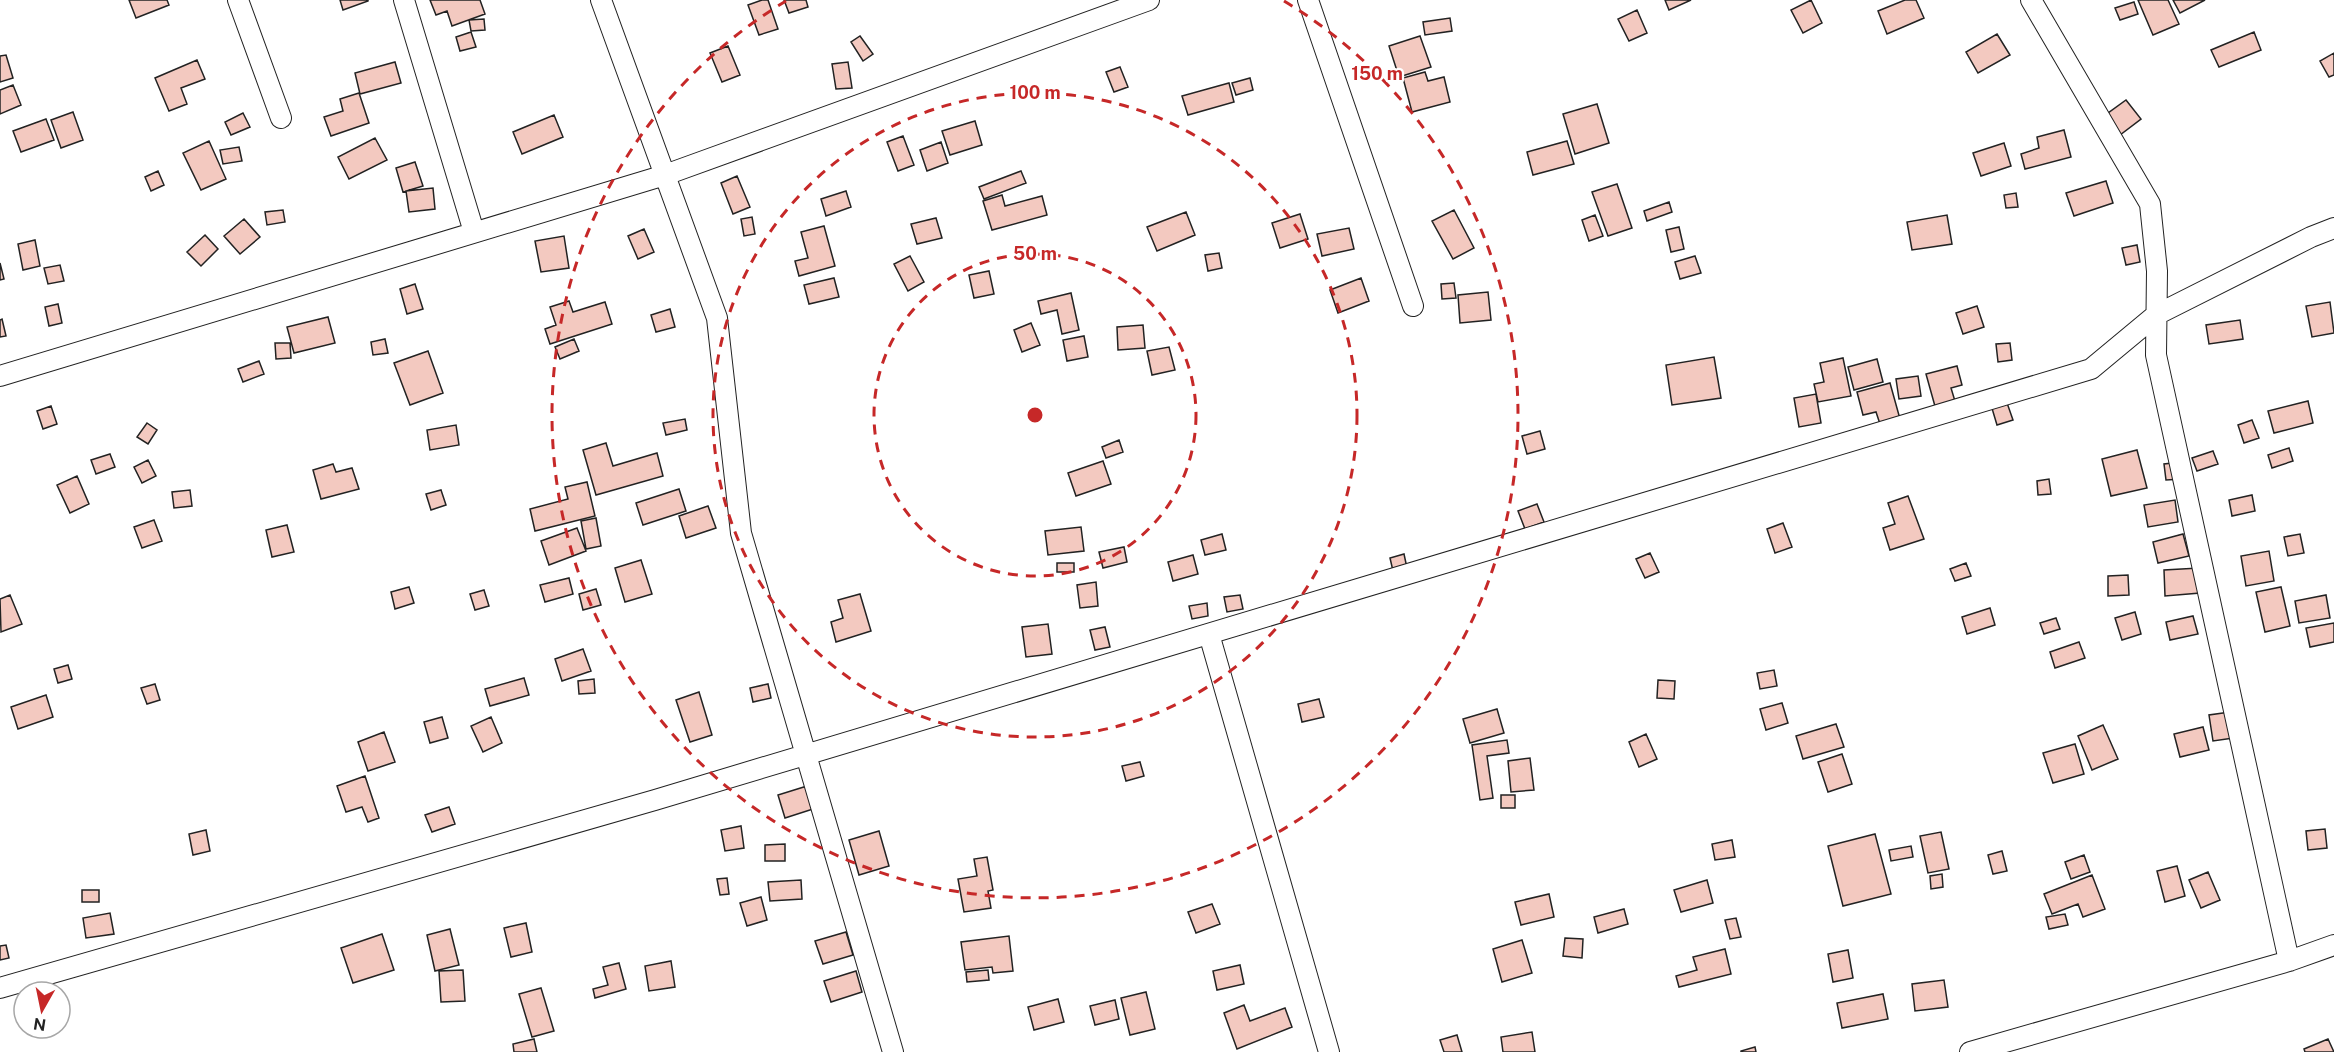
<svg xmlns="http://www.w3.org/2000/svg" width="2334" height="1052" font-family="'Public Sans',sans-serif">
	<rect width="100%" height="100%" fill="#fff"/>
	<path fill="#f3c9c0" stroke="#222" stroke-width="1.5" d="M129 0H167L169 5 136 18Z
		M340 0H368V1L343 10Z
		M430 0H480L485 14 452 26 447 11 436 15Z
		M762 0H768L778 29 759 35 748 5Z
		M784 0H806L808 7 789 13Z
		M1665 0H1691L1669 10Z
		M1811 0 1822 23 1803 33 1791 10Z
		M1905 0H1916L1924 18 1887 34 1878 11Z
		M2138 0H2168L2179 24 2153 35Z
		M2173 0H2205L2180 13Z
		M2134 2 2138 14 2120 20 2115 8Z
		M1637 10 1647 33 1629 41 1618 19Z
		M1450 18 1452 31 1425 35 1423 22Z
		M484 19 485 30 471 31 469 20Z
		M471 32 476 47 460 51 456 37Z
		M2254 32 2261 50 2219 67 2211 50Z
		M1997 34 2010 55 1978 73 1966 52Z
		M860 36 873 54 863 61 851 42Z
		M1420 36 1431 67 1399 77 1389 46Z
		M728 46 740 75 722 82 710 53Z
		M2334 53V75L2329 77 2320 61Z
		M6 55 13 78 0 82V56Z
		M197 60 205 79 181 88 187 104 169 111 155 78Z
		M395 62 401 83 360 94 355 73Z
		M848 62 852 88 836 89 832 64Z
		M1120 67 1128 87 1114 92 1106 72Z
		M1425 72 1428 81 1444 77 1450 102 1412 112 1403 78Z
		M1250 78 1253 90 1236 95 1232 83Z
		M1229 83 1234 102 1188 115 1182 96Z
		M13 85 21 105 0 114V90Z
		M359 93 369 123 331 136 324 117 343 111 340 99Z
		M2126 100 2141 119 2120 135 2104 116Z
		M1597 104 1609 143 1575 154 1563 114Z
		M73 112 83 140 61 148 51 120Z
		M243 113 250 127 231 135 225 122Z
		M554 115 563 137 522 154 513 132Z
		M46 119 54 140 21 152 13 131Z
		M975 121 982 145 950 155 942 131Z
		M2064 130 2071 157 2025 169 2021 154 2039 148 2037 137Z
		M903 136 914 165 898 171 887 142Z
		M375 138 387 160 349 179 338 157Z
		M209 141 226 179 201 190 183 153Z
		M1567 141 1574 164 1533 175 1527 152Z
		M941 142 948 163 927 171 920 150Z
		M2004 143 2011 166 1981 176 1973 153Z
		M239 147 242 161 223 164 220 150Z
		M415 162 423 186 403 192 396 168Z
		M158 171 164 185 151 191 145 177Z
		M1021 171 1026 183 984 199 979 187Z
		M737 176 750 207 733 214 721 183Z
		M2106 181 2113 203 2074 216 2066 193Z
		M1617 184 1632 228 1608 236 1592 192Z
		M433 188 435 209 409 212 406 191Z
		M846 191 851 207 826 216 821 199Z
		M2016 193 2018 207 2006 208 2004 195Z
		M1002 195 1005 206 1042 196 1047 215 992 230 983 201Z
		M1669 202 1672 212 1647 221 1644 211Z
		M283 210 285 222 267 225 265 212Z
		M1454 210 1474 248 1453 259 1432 221Z
		M1186 212 1195 235 1157 251 1147 227Z
		M1300 214 1308 239 1280 248 1272 223Z
		M1595 215 1603 236 1589 241 1582 220Z
		M1947 215 1952 244 1912 250 1907 222Z
		M752 217 755 234 744 236 741 219Z
		M936 218 942 238 917 244 911 224Z
		M244 219 260 237 240 254 224 236Z
		M824 226 835 266 799 276 795 261 808 258 801 232Z
		M1679 227 1684 249 1671 252 1666 230Z
		M1349 228 1354 249 1322 256 1317 234Z
		M644 229 654 252 638 259 628 236Z
		M205 235 218 249 201 266 187 252Z
		M564 236 569 268 541 272 535 241Z
		M35 240 40 266 23 270 18 244Z
		M2137 245 2140 262 2126 265 2122 248Z
		M1219 253 1222 268 1208 271 1205 255Z
		M910 256 924 282 908 291 894 264Z
		M1695 256 1701 273 1680 279 1675 262Z
		M0 263 4 279 0 280Z
		M60 265 64 281 48 284 44 268Z
		M989 271 994 294 974 298 969 275Z
		M834 278 839 297 809 304 804 285Z
		M1361 278 1369 301 1338 313 1330 290Z
		M1454 283 1456 298 1442 299 1441 284Z
		M415 284 423 309 407 314 400 289Z
		M1488 292 1491 320 1460 323 1458 295Z
		M1071 293 1079 330 1062 334 1057 310 1041 314 1038 301Z
		M569 301 573 312 605 302 612 324 550 344 545 329 556 325 550 307Z
		M2330 302 2334 333 2312 337 2306 306Z
		M58 304 62 323 49 326 45 307Z
		M1977 306 1984 327 1963 334 1956 313Z
		M670 309 675 327 656 332 651 315Z
		M328 317 335 343 294 353 287 327Z
		M2 319 6 336 0 337V320Z
		M2240 320 2243 339 2209 344 2206 325Z
		M1031 323 1040 345 1022 352 1014 330Z
		M1143 325 1145 348 1118 350 1117 327Z
		M1084 336 1088 357 1067 361 1063 340Z
		M385 339 388 353 373 355 371 342Z
		M574 339 579 351 560 359 555 347Z
		M275 343H290L291 358 276 359Z
		M2010 343 2012 360 1998 362 1996 344Z
		M1169 347 1175 370 1152 375 1147 351Z
		M428 351 443 393 410 405 394 363Z
		M1714 357 1721 398 1672 405 1666 365Z
		M1843 358 1851 396 1818 402 1814 384 1824 382 1820 363Z
		M1877 359 1883 382 1854 390 1848 367Z
		M259 361 264 374 243 382 238 369Z
		M1957 366 1962 385 1951 388 1958 411 1938 417 1926 374Z
		M1918 376 1921 396 1899 399 1896 379Z
		M1890 383 1900 419 1880 424 1876 412 1863 415 1857 392Z
		M1816 394 1821 423 1799 427 1794 398Z
		M2006 400 2013 420 1997 425 1991 405Z
		M2308 401 2313 423 2274 433 2268 411Z
		M51 406 57 424 43 429 37 411Z
		M685 419 687 430 666 435 663 423Z
		M2252 420 2259 438 2244 443 2238 425Z
		M147 423 157 430 148 444 137 437Z
		M456 425 459 445 430 450 427 430Z
		M1540 431 1545 449 1527 454 1522 436Z
		M1119 440 1123 452 1106 458 1102 447Z
		M606 443 613 466 657 453 663 476 596 495 583 450Z
		M2289 448 2293 461 2272 468 2268 455Z
		M2137 450 2147 488 2111 496 2102 459Z
		M2213 451 2218 464 2197 471 2192 458Z
		M110 454 115 467 96 474 91 460Z
		M148 460 156 476 142 483 134 467Z
		M1103 461 1111 484 1076 496 1068 473Z
		M2181 462 2182 479 2166 480 2164 464Z
		M333 464 336 472 352 468 359 489 321 499 313 470Z
		M77 476 89 504 70 513 57 485Z
		M2049 479 2051 494 2038 495 2037 481Z
		M587 482 595 516 535 531 530 509 568 499 565 487Z
		M679 489 686 511 643 525 636 503Z
		M190 490 192 506 174 508 172 492Z
		M441 490 446 505 431 510 426 494Z
		M2252 495 2255 511 2232 516 2229 500Z
		M1908 496 1924 539 1890 550 1883 528 1895 524 1888 503Z
		M2175 500 2178 522 2148 527 2144 505Z
		M1537 504 1544 522 1525 529 1518 511Z
		M708 506 716 528 686 538 679 516Z
		M596 518 601 546 586 549 581 521Z
		M154 520 162 541 142 548 134 527Z
		M1783 523 1792 547 1775 553 1767 529Z
		M287 525 294 552 272 557 266 530Z
		M1081 527 1084 551 1048 555 1045 531Z
		M577 528 586 551 549 565 541 541Z
		M1222 534 1226 550 1205 555 1201 540Z
		M2183 534 2189 556 2158 563 2153 542Z
		M2300 534 2304 553 2288 556 2284 537Z
		M1124 547 1127 562 1103 568 1099 552Z
		M2269 551 2274 581 2246 586 2241 556Z
		M1650 553 1659 572 1645 578 1636 559Z
		M1404 554 1407 568 1393 571 1390 558Z
		M1193 555 1198 574 1173 581 1168 562Z
		M641 560 652 594 625 602 615 568Z
		M1057 563H1074V572H1057Z
		M1966 563 1971 576 1955 581 1950 569Z
		M2199 568 2200 593 2165 596 2164 570Z
		M2128 575 2129 595 2108 596V576Z
		M569 578 573 594 545 602 540 585Z
		M1096 582 1098 606 1080 608 1077 585Z
		M409 587 414 603 395 609 391 592Z
		M2281 587 2290 626 2265 632 2256 592Z
		M596 589 601 605 583 610 579 594Z
		M484 590 489 606 475 610 470 594Z
		M860 594 871 631 836 642 831 622 843 618 838 600Z
		M10 595 22 624 1 632 0 599Z
		M1240 595 1243 609 1227 612 1224 597Z
		M2326 595 2330 618 2299 623 2295 601Z
		M1207 603 1208 616 1192 619 1189 606Z
		M1990 608 1995 625 1967 634 1962 617Z
		M2135 612 2141 634 2122 640 2115 618Z
		M2193 616 2198 634 2170 640 2166 622Z
		M2056 618 2060 629 2044 634 2040 623Z
		M2334 623V642L2310 647 2306 628Z
		M1048 624 1052 654 1026 657 1022 627Z
		M1105 627 1110 647 1095 650 1090 630Z
		M2079 642 2085 658 2055 668 2050 652Z
		M583 649 591 671 562 681 555 659Z
		M68 665 72 679 58 683 54 669Z
		M1774 670 1777 686 1760 689 1757 673Z
		M524 678 529 695 490 706 485 689Z
		M594 679 595 693 579 694 578 681Z
		M1658 680 1675 681 1674 699 1657 698Z
		M155 684 160 700 147 704 141 688Z
		M768 684 771 698 753 702 750 688Z
		M699 692 712 735 690 742 676 700Z
		M46 695 53 717 18 729 11 707Z
		M1319 699 1324 717 1302 722 1298 704Z
		M1782 703 1788 723 1766 730 1760 709Z
		M1497 709 1504 733 1470 743 1463 719Z
		M2244 710 2247 736 2213 741 2209 715Z
		M442 717 448 738 430 743 424 722Z
		M491 717 502 743 483 752 471 726Z
		M1836 724 1844 747 1803 759 1796 736Z
		M2103 725 2118 759 2092 770 2078 736Z
		M2203 727 2209 750 2180 757 2174 734Z
		M384 732 395 762 368 771 358 742Z
		M1646 734 1657 759 1639 767 1629 742Z
		M1507 740 1509 753 1487 756 1493 798 1480 800 1472 745Z
		M2075 744 2084 774 2053 783 2043 753Z
		M1842 754 1852 784 1828 792 1818 762Z
		M1530 758 1534 790 1511 792 1508 761Z
		M1140 762 1144 776 1126 781 1122 766Z
		M365 776 379 818 368 822 362 807 346 812 337 786Z
		M807 786 813 809 785 818 778 795Z
		M1501 795H1515V808H1501Z
		M449 807 455 824 432 832 425 815Z
		M741 826 744 848 725 851 721 830Z
		M2325 829 2327 848 2308 850 2306 831Z
		M206 830 210 851 193 855 189 834Z
		M879 831 889 866 859 875 849 840Z
		M1941 832 1949 869 1928 873 1920 836Z
		M1875 834 1891 894 1843 906 1828 846Z
		M1732 840 1735 857 1715 860 1712 844Z
		M785 844V861H765V845Z
		M1911 846 1913 857 1891 861 1889 850Z
		M2002 851 2007 871 1993 874 1988 855Z
		M2084 855 2090 872 2071 879 2065 862Z
		M987 857 993 890 988 891 991 908 964 912 958 879 977 876 974 859Z
		M2177 866 2185 896 2165 902 2157 871Z
		M2208 872 2220 900 2201 908 2189 880Z
		M1942 874 1943 887 1931 889 1930 876Z
		M2092 875 2105 909 2083 917 2078 904 2052 914 2044 894Z
		M727 878 729 894 720 895 717 879Z
		M801 880 802 899 770 901 768 882Z
		M1707 880 1713 903 1681 912 1674 890Z
		M82 890H99V902H82Z
		M1549 894 1554 917 1521 925 1515 902Z
		M761 897 767 920 747 926 740 903Z
		M1212 904 1220 924 1196 933 1188 912Z
		M1624 909 1628 924 1598 933 1594 917Z
		M110 913 114 934 86 938 83 918Z
		M2065 914 2068 925 2049 929 2046 917Z
		M1736 918 1741 937 1730 939 1725 920Z
		M526 923 532 952 511 957 504 928Z
		M450 929 459 965 435 971 427 935Z
		M846 932 853 955 823 964 815 941Z
		M382 934 394 970 353 983 341 948Z
		M1009 936 1013 971 993 973 992 967 965 970 961 942Z
		M1565 938 1583 939 1582 958 1563 956Z
		M1522 940 1532 973 1502 982 1493 949Z
		M6 945 9 958 0 960V946Z
		M1725 949 1731 974 1679 987 1676 976 1697 970 1693 957Z
		M1848 950 1853 978 1833 982 1828 954Z
		M671 961 675 987 649 991 645 966Z
		M619 963 626 989 595 998 593 989 608 985 603 967Z
		M1240 965 1244 984 1217 990 1213 971Z
		M463 970 465 1001 441 1002 439 971Z
		M988 970 989 980 967 982 966 972Z
		M856 971 862 992 831 1002 824 981Z
		M1944 980 1948 1007 1915 1011 1912 984Z
		M541 988 554 1031 532 1037 519 994Z
		M1146 992 1155 1029 1130 1035 1121 998Z
		M1883 994 1888 1019 1842 1028 1837 1003Z
		M1058 999 1064 1022 1034 1030 1028 1007Z
		M1115 1000 1119 1019 1095 1025 1090 1006Z
		M1244 1005 1250 1021 1285 1008 1292 1027 1237 1049 1224 1013Z
		M1532 1032 1535 1052H1503L1501 1037Z
		M1457 1035 1462 1052H1444L1440 1040Z
		M534 1039 537 1052H514L513 1044Z
		M2328 1039 2334 1052H2305L2304 1049Z
		M1755 1047 1756 1052H1741V1051Z"/>
	<g fill="none" stroke-linecap="round" stroke-linejoin="round">
		<defs>
			<path id="minor" d="M238 0 281 118
				M404 0 474 232
				M601 0 717 318 741 533 893 1052
				M1308 0 1413 306
				M2031 0 2150 204 2157 271 2156 355 2289 961
				M0 376 665 175 1149 0
				M1209 634 1329 1052
				M0 988 655 800 2091 369 2156 315 2311 237 2334 228
				M1970 1052 2289 961 2334 945"/>
		</defs>
		<use href="#minor" stroke="#222" stroke-width="22"/>
		<use href="#minor" stroke="#fff" stroke-width="20"/>
	</g>
	<g fill="none" stroke="#c62828" stroke-width="3" stroke-dasharray="10 8">
		<circle cx="1035" cy="415" r="161"/>
		<circle cx="1035" cy="415" r="322"/>
		<path d="M1284 1A483 483 0 1 1 786 1"/>
	</g>
	<circle cx="1035" cy="415" r="9" fill="#c62828" stroke="#fff" stroke-width="3"/>
	<g font-size="18" text-anchor="middle" font-weight="bold" fill="#c62828" stroke="#fff" stroke-width="4.5" stroke-linejoin="round" paint-order="stroke">
		<text x="1377" y="80">150 m</text>
		<text x="1035" y="99">100 m</text>
		<text x="1035" y="260">50 m</text>
	</g>
	<g transform="translate(42 1010) rotate(189)"><circle r="28" fill="#ffffff" stroke="#a7a7a7" stroke-width="1.5"/>
	<path d="M0-4.5L10 22L0 15L-10 22Z" fill="#c62828"/>
	<text y="-9" font-size="16" font-weight="bold" text-anchor="middle" fill="#222222">N</text>
	</g>
</svg>
